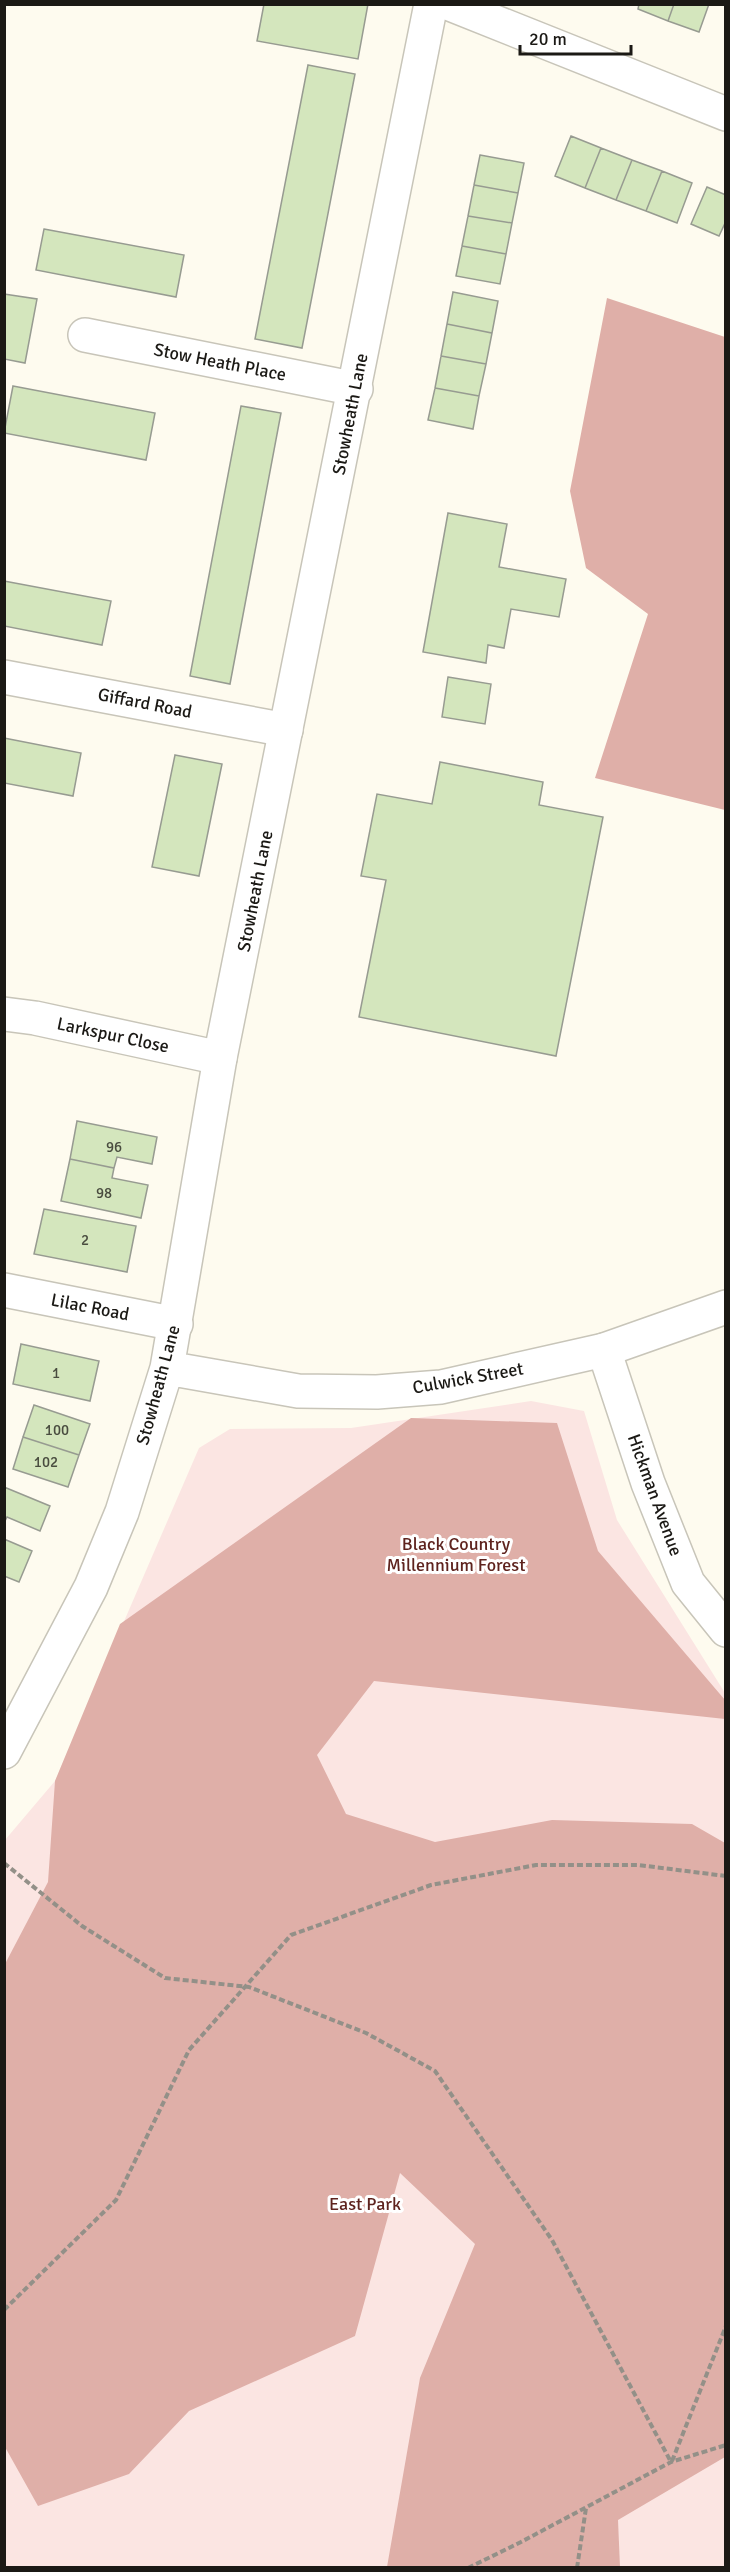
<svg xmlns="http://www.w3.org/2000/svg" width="730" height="2572" font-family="Signika,sans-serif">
	<rect width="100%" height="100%" fill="#fefbef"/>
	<path fill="#fbe5e2" d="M531 1401 584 1411 617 1520 725 1693V2567L5 2568V1840L55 1781 199 1448 230 1429 351 1428Z"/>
	<path fill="#dfafa8" d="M607 298 725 337V810L595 778 648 614 586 568 570 491Z
		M411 1418 557 1423 598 1551 725 1700V1719L374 1681 317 1755 346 1814 435 1842 552 1820 692 1824 725 1843V2457L618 2520 620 2567H387L420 2378 475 2244 400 2173 355 2336 189 2411 129 2474 38 2506 5 2447V1964L48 1882 55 1781 120 1624Z"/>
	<path fill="#d4e6bd" stroke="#979b91" stroke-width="1.5" d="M264 4H368L358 59 257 41Z
		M639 4H674L668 21 638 9Z
		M674 4H709L699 32 668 21Z
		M308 65 355 74 302 348 255 339Z
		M571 136 601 148 585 188 555 176Z
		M601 148 632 160 616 200 585 188Z
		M480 155 524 163 518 193 474 185Z
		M632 160 662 171 646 211 616 200Z
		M662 171 692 183 677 223 646 211Z
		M474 185 518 193 512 223 468 216Z
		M707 187 726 195V221L719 236 691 224Z
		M468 216 512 223 506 254 462 246Z
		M44 229 184 255 176 297 36 270Z
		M462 246 506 254 500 284 456 276Z
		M453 292 498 301 492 333 447 324Z
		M4 294 37 299 25 363 4 359Z
		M447 324 492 333 486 364 441 356Z
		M441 356 486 364 479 396 435 388Z
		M13 386 155 413 146 460 4 433Z
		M435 388 479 396 473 429 428 420Z
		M241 406 281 413 230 684 190 676Z
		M448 513 507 524 499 567 566 579 559 617 511 609 504 648 488 645 486 663 423 652Z
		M4 581 111 601 102 645 4 626Z
		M448 677 491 684 485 724 442 717Z
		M4 738 81 753 73 796 4 783Z
		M175 755 222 764 199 876 152 867Z
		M440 762 543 782 539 805 603 817 556 1056 359 1017 386 880 361 876 377 794 432 804Z
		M77 1121 157 1137 152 1164 117 1157 114 1168 70 1159Z
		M70 1159 114 1168 112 1178 148 1185 141 1218 61 1201Z
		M44 1209 136 1226 127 1272 34 1254Z
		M21 1344 99 1361 90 1401 13 1384Z
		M34 1405 90 1424 79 1455 23 1437Z
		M23 1437 79 1455 68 1487 13 1469Z
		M4 1487 50 1506 40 1531 7 1517 4 1523Z
		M4 1539 32 1551 19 1582 4 1576Z"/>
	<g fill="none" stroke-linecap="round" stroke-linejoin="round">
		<defs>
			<path id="street" d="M450 4 726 114
				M85 335 356 389
				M4 677 286 730
				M4 1014 35 1018 220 1058
				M4 1290 176 1324
				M604 1350 726 1307"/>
			<path id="secondary" d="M167 1368 298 1391 377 1392 441 1387 604 1350 648 1483 688 1583 726 1630
				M4 1752 91 1587 122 1512 167 1368 220 1058 431 4"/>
		</defs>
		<use href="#street" stroke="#c8c5b9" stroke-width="36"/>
		<use href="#secondary" stroke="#c8c5b9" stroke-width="36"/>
		<path stroke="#939088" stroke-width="4" stroke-dasharray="6 3" stroke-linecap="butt" d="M4 1863 82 1926 165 1978 249 1987 366 2033 435 2071 552 2240 671 2462
			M4 2310 116 2200 189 2050 291 1935 431 1885 536 1865H638L726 1876
			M672 2461 726 2326
			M468 2568 521 2542 671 2462 726 2445
			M577 2568 586 2508"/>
		<use href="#street" stroke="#fff" stroke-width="33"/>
		<use href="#secondary" stroke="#fff" stroke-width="33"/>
	</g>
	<g text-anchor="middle" stroke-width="6" stroke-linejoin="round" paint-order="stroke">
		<g font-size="15" fill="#494c3f">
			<text x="114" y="1152">96</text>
			<text x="104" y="1198">98</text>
			<text x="85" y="1245">2</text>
			<text x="56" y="1378">1</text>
			<text x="57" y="1435">100</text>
			<text x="46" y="1467">102</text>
		</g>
		<g font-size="18" fill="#1b1915" stroke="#fff">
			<text transform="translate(220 362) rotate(11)" y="6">Stow Heath Place</text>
			<text transform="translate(350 414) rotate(-79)" y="6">Stowheath Lane</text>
			<text transform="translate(145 703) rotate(11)" y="6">Giffard Road</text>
			<text transform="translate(255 891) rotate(-79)" y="6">Stowheath Lane</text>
			<text transform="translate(113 1035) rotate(12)" y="6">Larkspur Close</text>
			<text transform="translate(90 1307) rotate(11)" y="6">Lilac Road</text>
			<text transform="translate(468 1378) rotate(-10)" y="6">Culwick Street</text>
			<text transform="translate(158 1385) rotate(-75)" y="6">Stowheath Lane</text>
			<text transform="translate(655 1495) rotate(70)" y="6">Hickman Avenue</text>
		</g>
		<g font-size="18" fill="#5e231e" stroke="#fff">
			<text x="456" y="1550">Black Country<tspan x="456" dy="21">Millennium Forest</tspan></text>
			<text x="365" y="2210">East Park</text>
		</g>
	</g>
	<rect width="730" height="2572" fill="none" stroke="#1b1915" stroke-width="12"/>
	<path d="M520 45v9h111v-9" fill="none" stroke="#1b1915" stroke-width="3"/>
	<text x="529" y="45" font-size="18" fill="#1b1915" stroke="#ffffff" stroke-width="4.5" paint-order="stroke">20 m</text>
</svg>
